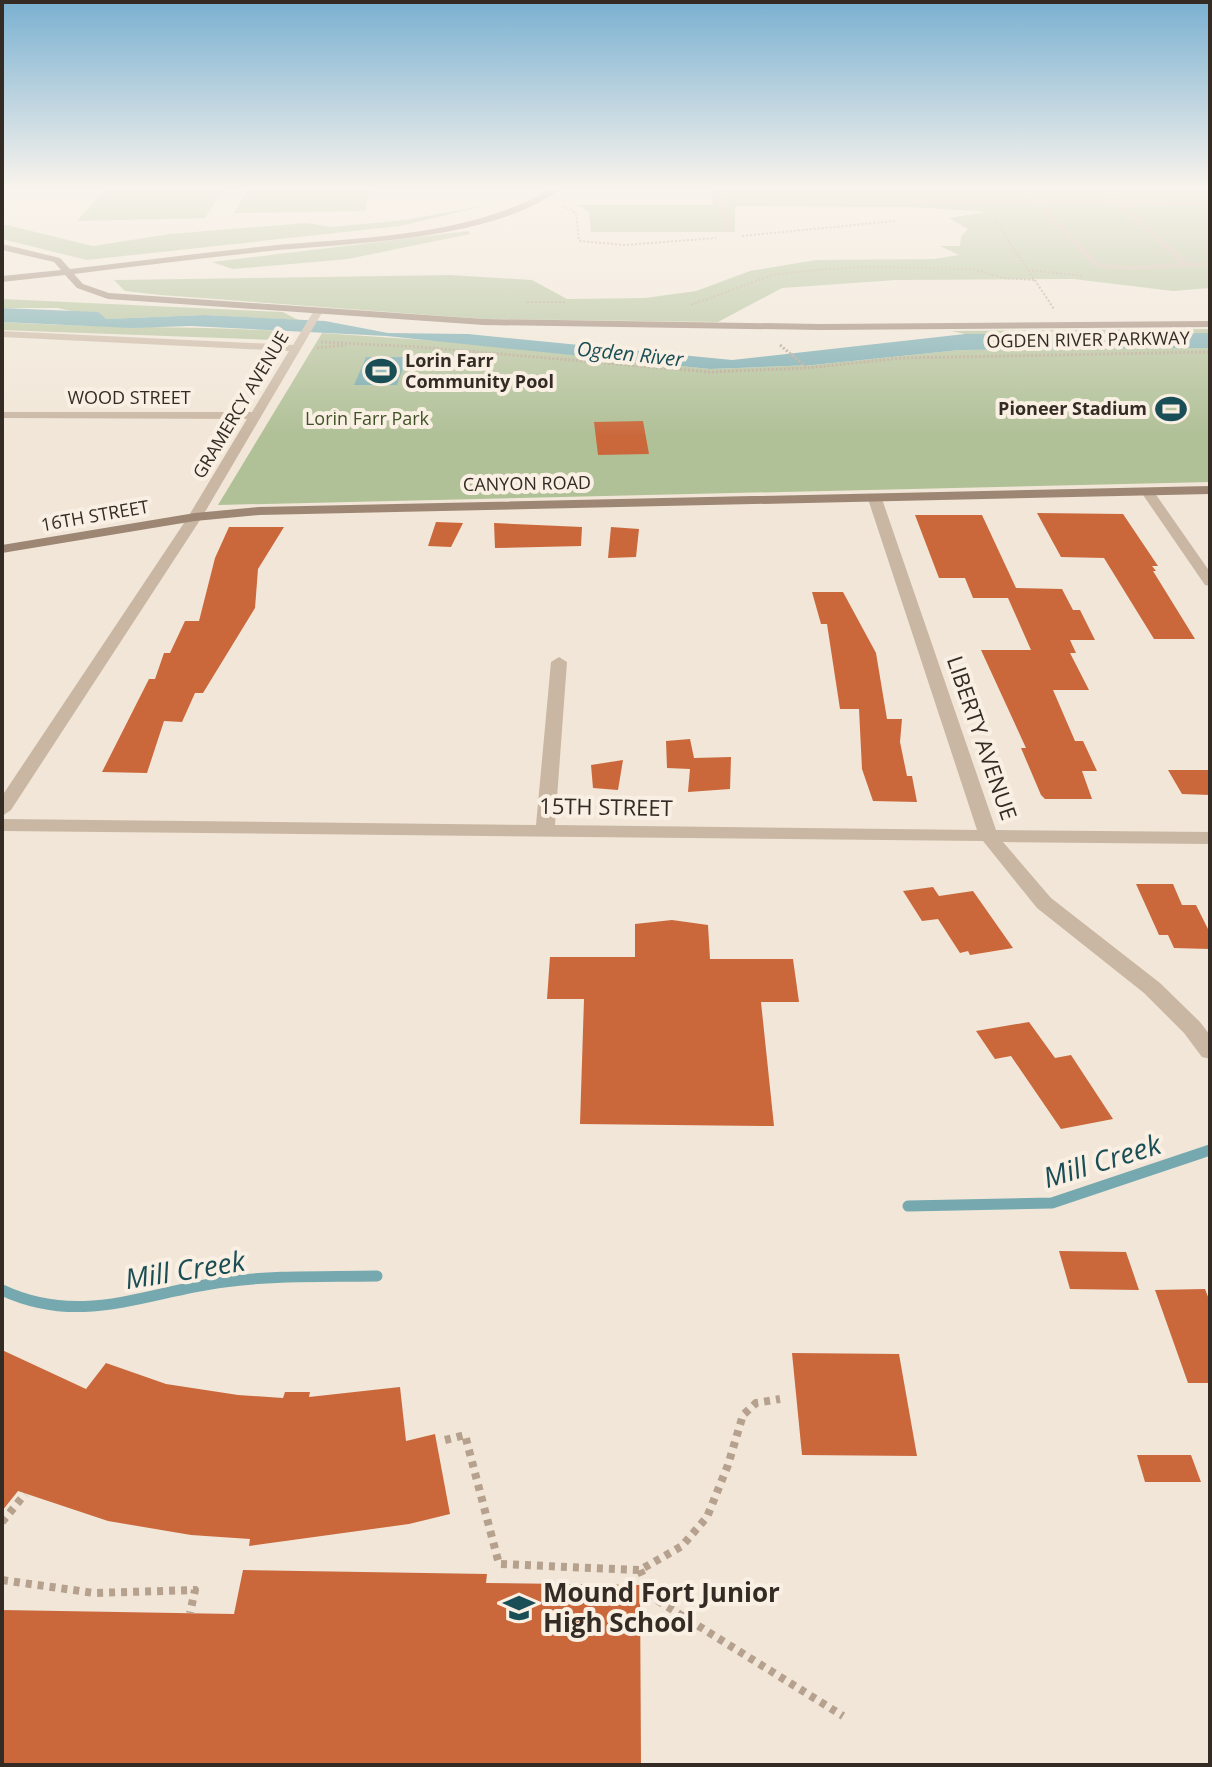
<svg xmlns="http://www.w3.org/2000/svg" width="1212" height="1767" font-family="'Open Sans',sans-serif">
	<rect width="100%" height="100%" fill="#f1e6d7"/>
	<path fill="#b0c097" d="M105 189H223L205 218 77 221Z
		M248 189H370L365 211 234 213Z
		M711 189H1210V288L1173 291 1073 279 896 280 782 288 718 322 484 319 160 295 125 291 114 280 450 275 532 280 567 299 645 298 696 291 750 271 816 260 934 259 959 255 940 246H960L961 237 968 229 949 218 987 212 911 207 735 206V232H591L589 212 578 205H713Z
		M488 205 400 226 87 260 2 239V224L93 246 170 234 307 223 331 227 406 220Z
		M469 231 470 234 348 259 233 269 212 262Z
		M2 299 283 312 298 320 204 315 106 319 58 308H2Z
		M2 322C96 328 191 326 285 331L278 340 2 330Z
		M1210 329V333L965 334 952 331Z
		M322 333 453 342 710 369 813 365 960 350 1210 348V482L218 505Z"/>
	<path fill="#75a9af" d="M2 308 98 312 106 319 204 315 325 321 388 333 468 334 732 360 965 334 1210 333V348L960 350 813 365 710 369 386 336 190 326 132 328 2 322Z
		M366 357H407L397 385H354Z"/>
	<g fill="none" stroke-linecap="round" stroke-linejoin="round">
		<path stroke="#75a9af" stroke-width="11" d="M908 1206 1052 1203 1210 1150
			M2 1290C82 1327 145 1292 224 1282 275 1275 326 1277 377 1276"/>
	</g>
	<path fill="#ca683c" d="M643 421 649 454 598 455 594 422Z
		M1037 513 1123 514 1158 566H1152L1156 571H1153L1195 639H1154L1104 558 1061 557Z
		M915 515H982L1016 588 1062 589 1073 610H1080L1095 640H1070L1076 653H1070L1089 690H1053L1075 741H1083L1097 771H1082L1092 799H1045L1041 795 1021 748H1026L981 650H1031L1008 598H973L965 578H939Z
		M436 522 463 523 451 547 428 546Z
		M494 523 582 527 581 546 495 548Z
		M229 527H284L258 569 255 608 203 693H195L182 722 164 721 147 773 102 772 149 679H155L164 653H170L185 621H199L215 558Z
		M611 527 639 529 636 557 608 558Z
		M812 592H843L876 653 887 719H902L900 742 907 776H912L917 802 873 801 862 769 859 709H840L827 624H821Z
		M690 739 694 758 731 757 730 789 688 792 690 769 667 768 666 741Z
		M623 760 618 790 593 788 591 765Z
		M1168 770H1210V795L1182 794Z
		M1136 884H1173L1182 905H1196L1210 933V949L1174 948 1168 935H1159Z
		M933 887 939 896 973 891 1013 948 970 955 968 951 960 953 938 919 922 921 903 891Z
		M672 920 708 925 710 959H793L799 1002H761L774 1126 580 1124 584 999H547L550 957H635V924Z
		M1029 1022 1055 1058 1071 1055 1113 1119 1061 1129 1011 1056 995 1059 976 1031Z
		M1059 1251 1126 1252 1139 1290 1070 1289Z
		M1205 1289 1210 1302V1383H1188L1155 1290Z
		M2 1350 86 1389 106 1363 166 1384 238 1395 283 1398 285 1392H310L309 1397 400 1387 406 1441 435 1434 450 1514 409 1524 249 1546 250 1539 191 1535 108 1521 18 1491 2 1511Z
		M792 1353 899 1354 917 1456 802 1455Z
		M1137 1455H1191L1201 1482H1145Z
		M243 1570 487 1574 486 1583 640 1585 641 1765H2V1610L234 1614Z"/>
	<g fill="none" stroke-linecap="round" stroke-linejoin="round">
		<path stroke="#b5a18d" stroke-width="2" stroke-dasharray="2 2" stroke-linecap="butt" d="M562 206 576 213 579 241 625 245 716 238
			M995 220 1054 309
			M742 236 895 221
			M1028 270 1083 276
			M527 302H565
			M691 305 772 275 806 271 861 267 973 269 1003 278 1034 280"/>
		<path stroke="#b5a18d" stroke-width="3" stroke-dasharray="2 2" stroke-linecap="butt" d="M321 342 419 347 710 372 807 368 901 358 1210 352
			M780 345 806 367
			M317 348 346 345"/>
		<path stroke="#b5a18d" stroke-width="8" stroke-dasharray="6 6" stroke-linecap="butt" d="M445 1440 465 1435 499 1564 640 1570 682 1546 707 1517 728 1465 743 1415 756 1403 780 1399
			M2 1522 25 1494
			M640 1570 652 1597 843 1716
			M2 1580 94 1593 195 1590 190 1613"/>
		<path fill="#c9b7a3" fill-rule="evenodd" d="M717 189H723L725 198 1030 200 1021 189H1028L1038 200H1111L1100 189H1107L1120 200 1210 201V205H1124L1189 263 1210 262V266L1128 270 1094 267 1035 204 726 202 732 230 728 232 724 230ZM1042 204 1116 205 1180 263 1128 266 1099 263Z"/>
		<path fill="#c9b7a3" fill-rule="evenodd" d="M315 309 323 311 202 517 11 810 2 816V796L188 517 247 419 2 418V412H252L289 351 2 337V331L293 345Z
			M1142 489H1152L1210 572V586L1205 585 1141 492Z
			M875 495 882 499 996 830 1210 832V844L1003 842 1051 898 1160 983 1200 1022 1210 1035V1059L1202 1057 1184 1033 1144 993 1037 908 983 841 2 831V819L536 825 551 662 559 657 567 662 555 825 977 830 868 499Z"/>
		<path fill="#9d8674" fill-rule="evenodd" d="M550 189H560C495 240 351 243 269 251 204 258 139 266 74 274L83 284 109 293 484 319 821 324 1210 321V327L821 330 484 325 108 299 77 288 65 275 2 282V276L61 270 54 262 2 250V244L60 258 70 269C139 261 208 252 277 245 367 237 470 236 550 189Z
			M1210 486V494L259 515 195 521 2 553V545L195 513 259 507Z"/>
	</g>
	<linearGradient id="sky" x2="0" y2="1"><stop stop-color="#7ab0d1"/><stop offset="0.43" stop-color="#f9f4ed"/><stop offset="1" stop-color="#f9f4ed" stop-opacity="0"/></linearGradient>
	<rect width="1212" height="436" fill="url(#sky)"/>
	<defs>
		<symbol id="stadium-bare" viewBox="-9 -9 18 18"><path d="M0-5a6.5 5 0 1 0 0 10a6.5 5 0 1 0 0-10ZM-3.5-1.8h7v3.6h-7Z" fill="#1a4e56" stroke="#f9f0e3" stroke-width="2.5" paint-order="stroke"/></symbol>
		<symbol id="school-bare" viewBox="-9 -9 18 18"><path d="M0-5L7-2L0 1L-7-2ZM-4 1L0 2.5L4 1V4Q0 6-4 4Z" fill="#1a4e56" stroke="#f9f0e3" stroke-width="2.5" paint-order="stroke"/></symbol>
	</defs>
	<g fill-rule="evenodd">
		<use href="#stadium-bare" x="359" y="349" width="44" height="44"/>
		<use href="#stadium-bare" x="1149" y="387" width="44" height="44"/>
		<use href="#school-bare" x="497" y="1586" width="44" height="44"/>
	</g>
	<g text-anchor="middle" stroke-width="8" stroke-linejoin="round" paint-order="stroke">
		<g font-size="18" fill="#342b25" stroke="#f9f0e3">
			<text transform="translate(1088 340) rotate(-1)" y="6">OGDEN RIVER PARKWAY</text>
			<text x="129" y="404">WOOD STREET</text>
			<text transform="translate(241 405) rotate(-59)" y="6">GRAMERCY AVENUE</text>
			<text transform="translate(527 484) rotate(-1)" y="6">CANYON ROAD</text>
			<text transform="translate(95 516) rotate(-10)" y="6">16TH STREET</text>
		</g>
		<g font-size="18" font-weight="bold" fill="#342b25" stroke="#f9f0e3" text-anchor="start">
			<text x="405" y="367">Lorin Farr<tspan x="405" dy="21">Community Pool</tspan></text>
			<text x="1147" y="415" text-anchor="end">Pioneer Stadium</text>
		</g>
		<g font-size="18" fill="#405328" stroke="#f9f0e3">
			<text x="367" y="425">Lorin Farr Park</text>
		</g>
		<g font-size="20" font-style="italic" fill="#1a4e56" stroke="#f9f0e3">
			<text transform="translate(630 354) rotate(6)" y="7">Ogden River</text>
		</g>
		<g font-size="22" fill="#342b25" stroke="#f9f0e3">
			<text transform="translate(982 738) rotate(71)" y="8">LIBERTY AVENUE</text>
			<text transform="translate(606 807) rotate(1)" y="8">15TH STREET</text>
		</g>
		<g font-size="26" font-weight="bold" fill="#342b25" stroke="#f9f0e3" text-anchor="start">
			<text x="543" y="1602">Mound Fort Junior<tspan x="543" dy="30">High School</tspan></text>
		</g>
		<g font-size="28" font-style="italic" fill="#1a4e56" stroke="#f9f0e3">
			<text transform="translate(1102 1161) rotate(-17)" y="10">Mill Creek</text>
			<text transform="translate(185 1270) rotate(-9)" y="10">Mill Creek</text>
		</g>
	</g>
	<rect width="1212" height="1767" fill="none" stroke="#342b25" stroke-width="8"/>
</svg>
